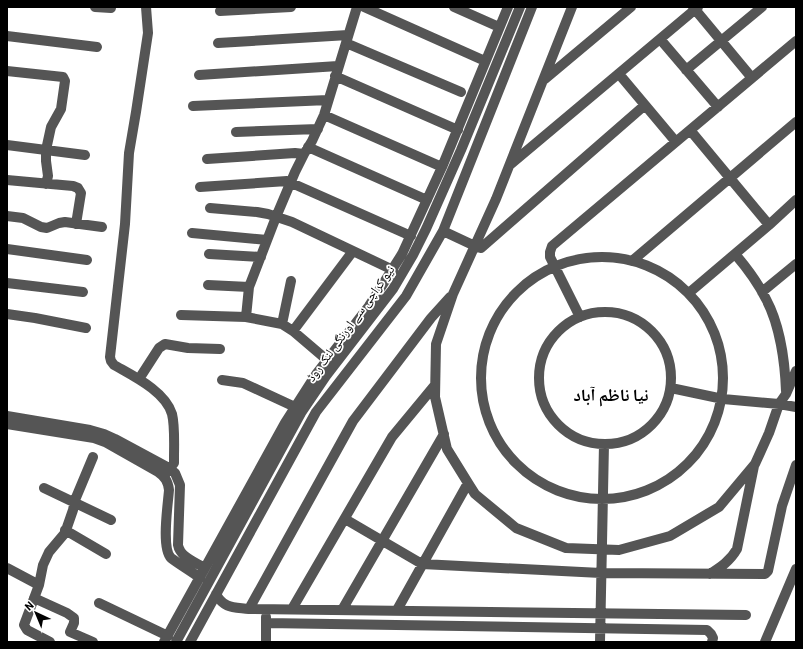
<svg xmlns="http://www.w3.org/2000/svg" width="803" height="649" font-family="Barlow,'Noto Naskh Arabic',sans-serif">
	<rect width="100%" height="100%" fill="#fff"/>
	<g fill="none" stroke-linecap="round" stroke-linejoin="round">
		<path stroke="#555" stroke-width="10" d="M95 7 111 8
			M146 7 148 33 136 112 129 153 125 224 110 357 111 361 114 365C133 376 165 391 172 414 175 426 174 445 174 458V463L164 476
			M364 7 485 61
			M454 7 499 27
			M572 7 496 199 453 294 436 344 435 397 447 449 468 483 475 494 516 528 566 548 619 550 670 536 719 507 755 464 769 433 779 404 786 394 796 371
			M693 7 752 78
			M220 11 291 7
			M7 36 97 47
			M660 39 718 107
			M218 43 348 35
			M346 43 461 92
			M686 70 762 7
			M7 71 63 77 65 81 61 109 51 127 46 150V161L48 176 46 184
			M619 74 676 142
			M199 75 338 66
			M335 76 458 130
			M545 79 631 7
			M193 106 328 100
			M324 115 442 167
			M690 130 769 225
			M236 132 318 129
			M7 145 85 155
			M308 147 427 200
			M207 159 295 153 304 154
			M511 164 698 7
			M7 180 73 186 78 188 81 193 76 224
			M200 187 287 181 411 236
			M210 208 257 212 268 214 292 222 393 270
			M7 216 23 218 41 227 47 228 59 223 65 222 102 227
			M443 231 475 246 481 248 645 105
			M192 233 267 240
			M7 249 87 260
			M209 254 261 257
			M735 254C747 268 758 283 766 299 780 325 785 363 786 391
			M481 378a121 121 0 1 1 242 0a121 121 0 1 1-242 0Z
			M632 261 796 122
			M7 283 83 292
			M208 285 249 287
			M690 292 769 225 796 200
			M762 292 796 264
			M539 378a66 66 0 1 1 132 0a66 66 0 1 1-132 0Z
			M7 314 35 318 86 328
			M181 315 246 317 282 324 293 331 327 360
			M246 317 249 287 276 217 295 172 304 154 312 141 324 115 357 7
			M580 317 550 257V252L552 246 796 41
			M282 324 291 281
			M293 331 353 251
			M139 379 159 348 165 344 188 348 220 349
			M222 380 243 383 295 407
			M671 388 723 399 779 404 796 407
			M7 416 90 430 104 434 115 439 167 467 175 473 180 485 178 545C180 557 195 562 205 568
			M7 424 94 438 105 442 158 472C165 477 168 481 169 490 168 504 161 548 171 558 180 565 191 571 200 578
			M44 488 111 520
			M345 519 422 564 601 573 765 574 768 571 782 506 796 465
			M65 530 106 554
			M7 568 39 585
			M710 574C721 567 730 561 737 549L754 466
			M216 594C224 609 234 607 249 609L746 615
			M34 598 67 613 74 618V623L70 632 93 642
			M99 603 168 636
			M249 609 353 421 431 318 450 297
			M292 609 392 437 435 385
			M342 610 444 434
			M397 610 468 483
			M266 623 707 630 711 634 713 638 712 642
			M50 642 27 630 24 625 39 585 43 565 49 552 65 533 73 510 75 500 93 457
			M164 642 285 423 317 373 369 306 402 254 442 167 508 7
			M176 642 301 413 326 376 393 289 413 255 426 229 461 150 520 7
			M190 642 316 412 406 296 443 231 532 7
			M266 642V617
			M600 642 604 444
			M765 642 796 569"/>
	</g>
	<g text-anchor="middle" stroke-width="3.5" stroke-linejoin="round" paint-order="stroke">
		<g font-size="13" fill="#000" stroke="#fff">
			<text transform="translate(350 323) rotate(-54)" y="5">نیو کراچی سے اورنگی لنک روڈ</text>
		</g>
		<g font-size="17" font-weight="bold" fill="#000" stroke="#fff">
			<text x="611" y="401">نیا ناظم آباد</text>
		</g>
	</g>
	<rect width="803" height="649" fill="none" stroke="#000000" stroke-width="16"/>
	<g transform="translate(36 613) rotate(316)" stroke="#ffffff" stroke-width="3" paint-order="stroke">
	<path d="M0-3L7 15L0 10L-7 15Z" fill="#000000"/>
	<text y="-6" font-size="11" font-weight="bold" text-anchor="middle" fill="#000000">N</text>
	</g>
</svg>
